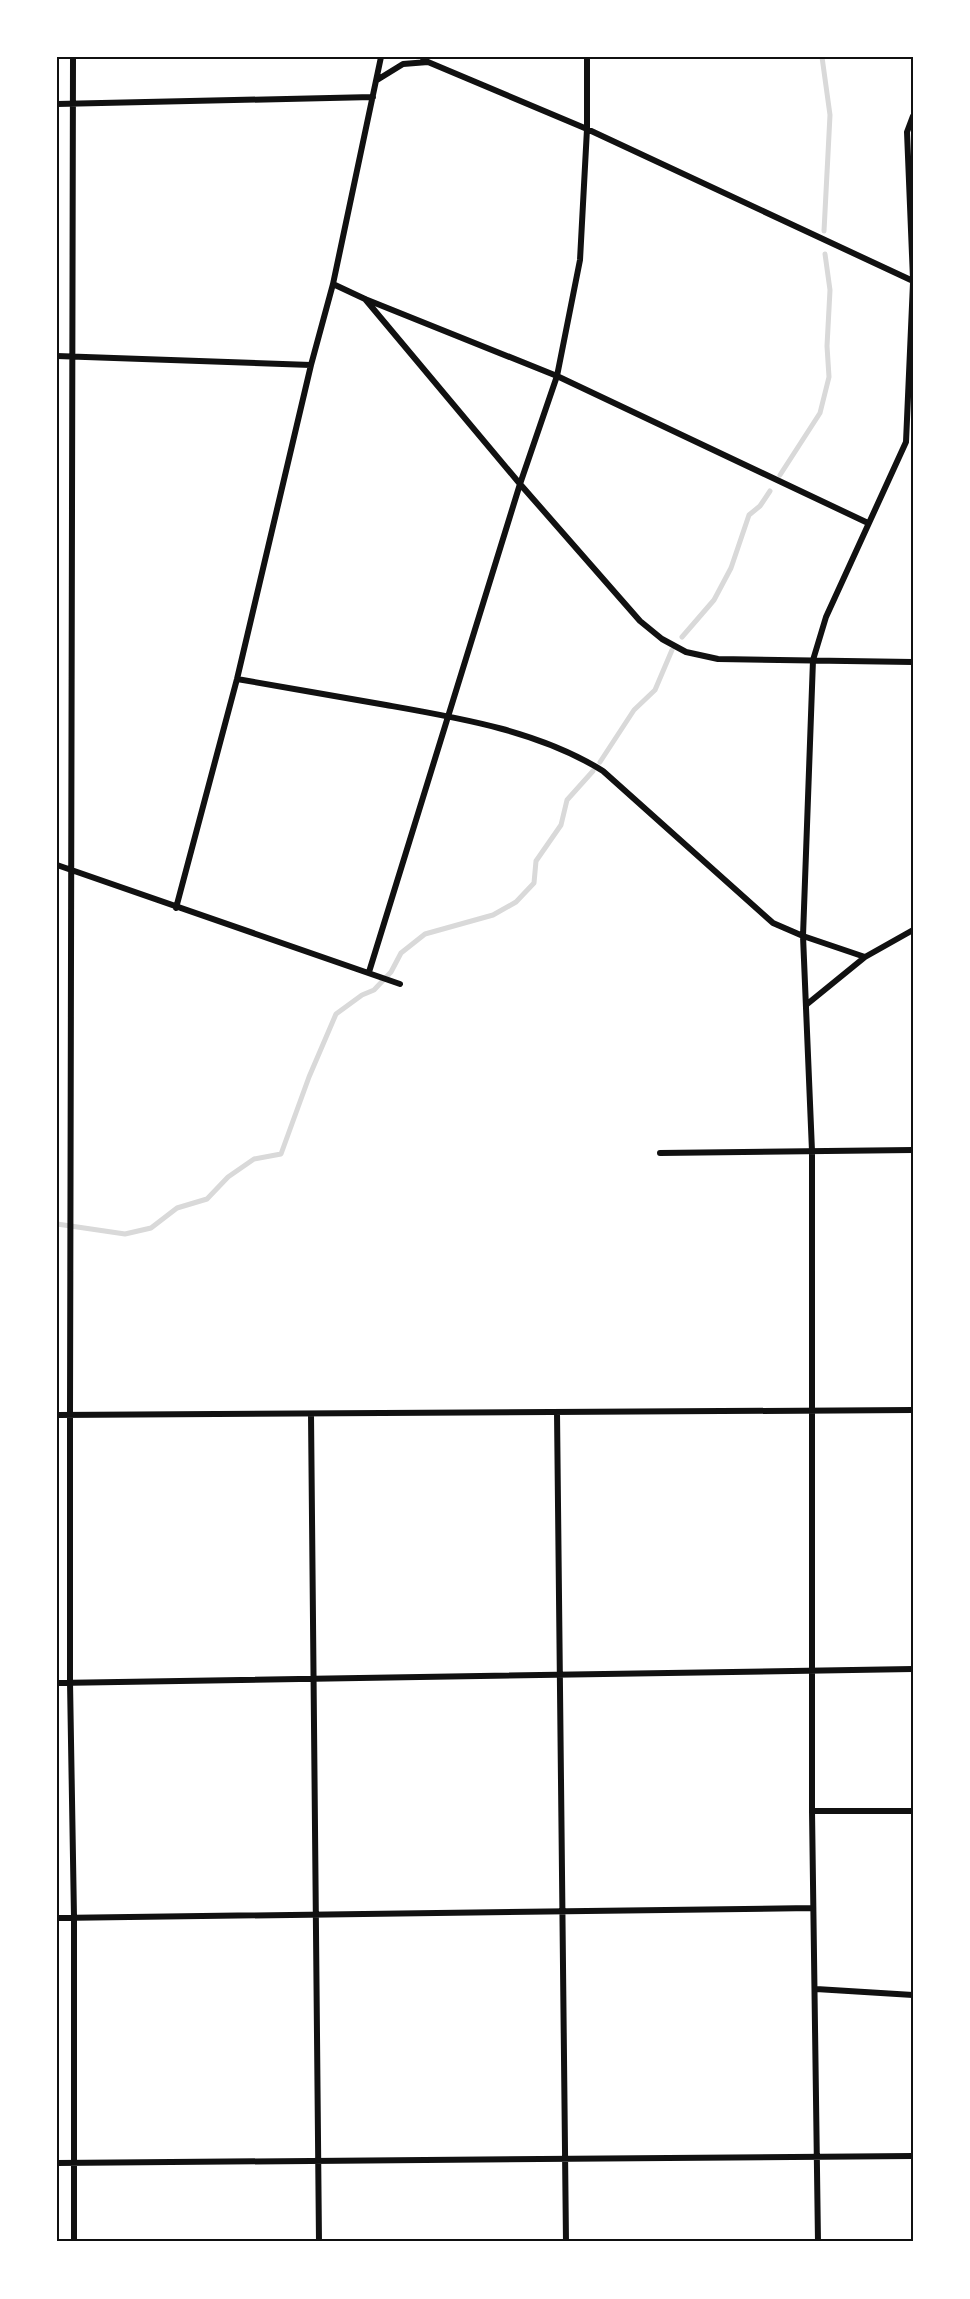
<svg xmlns="http://www.w3.org/2000/svg" width="970" height="2299" font-family="Jost,sans-serif">
	<rect width="100%" height="100%" fill="#fff"/>
	<g fill="none" stroke-linecap="round" stroke-linejoin="round">
		<path stroke="#d9d9d9" stroke-width="5" d="M822 57 830 115 824 231
			M780 475 820 413 829 377 827 346 830 290 825 254
			M682 637 714 600 731 568 749 515 760 506 770 491
			M600 762 634 710 655 690 672 650
			M57 1224 125 1234 151 1228 177 1208 207 1199 228 1177 254 1159 281 1154 309 1077 336 1014 362 995 374 990 391 972 401 953 425 934 493 915 516 902 534 883 536 861 561 825 567 800 593 771"/>
		<path stroke="#111" stroke-width="6" d="M73 57 70 1415V1682L74 1917V2242
			M422 57 428 62 587 129 913 281
			M377 80 403 64 428 62
			M57 104 373 97
			M913 116 907 132 913 279
			M333 284 365 299 557 376 868 523
			M365 299 520 484 640 621 662 639 686 652 718 659 913 662
			M57 356 311 365
			M237 679C287 688 336 696 386 705 460 718 539 731 603 771L773 923 803 936 865 957 913 930
			M57 865 400 984
			M176 908 237 679 311 365 333 284 381 57
			M369 972 520 484 557 376 580 260 587 129V57
			M806 1005 865 957
			M660 1153 913 1150
			M557 1412 566 2242
			M311 1414 319 2242
			M57 1415 913 1410
			M57 1683 913 1669
			M812 1811H913
			M57 1918 813 1908
			M816 1989 913 1995
			M57 2163 913 2156
			M818 2242 812 1811V1151L803 936 813 660 826 617 906 442 913 283"/>
	</g>
	<rect width="970" height="2299" fill="none" stroke="#ffffff" stroke-width="117"/>
	<rect x="58" y="58" width="854" height="2182" fill="none" stroke="#111" stroke-width="2"/>
</svg>
